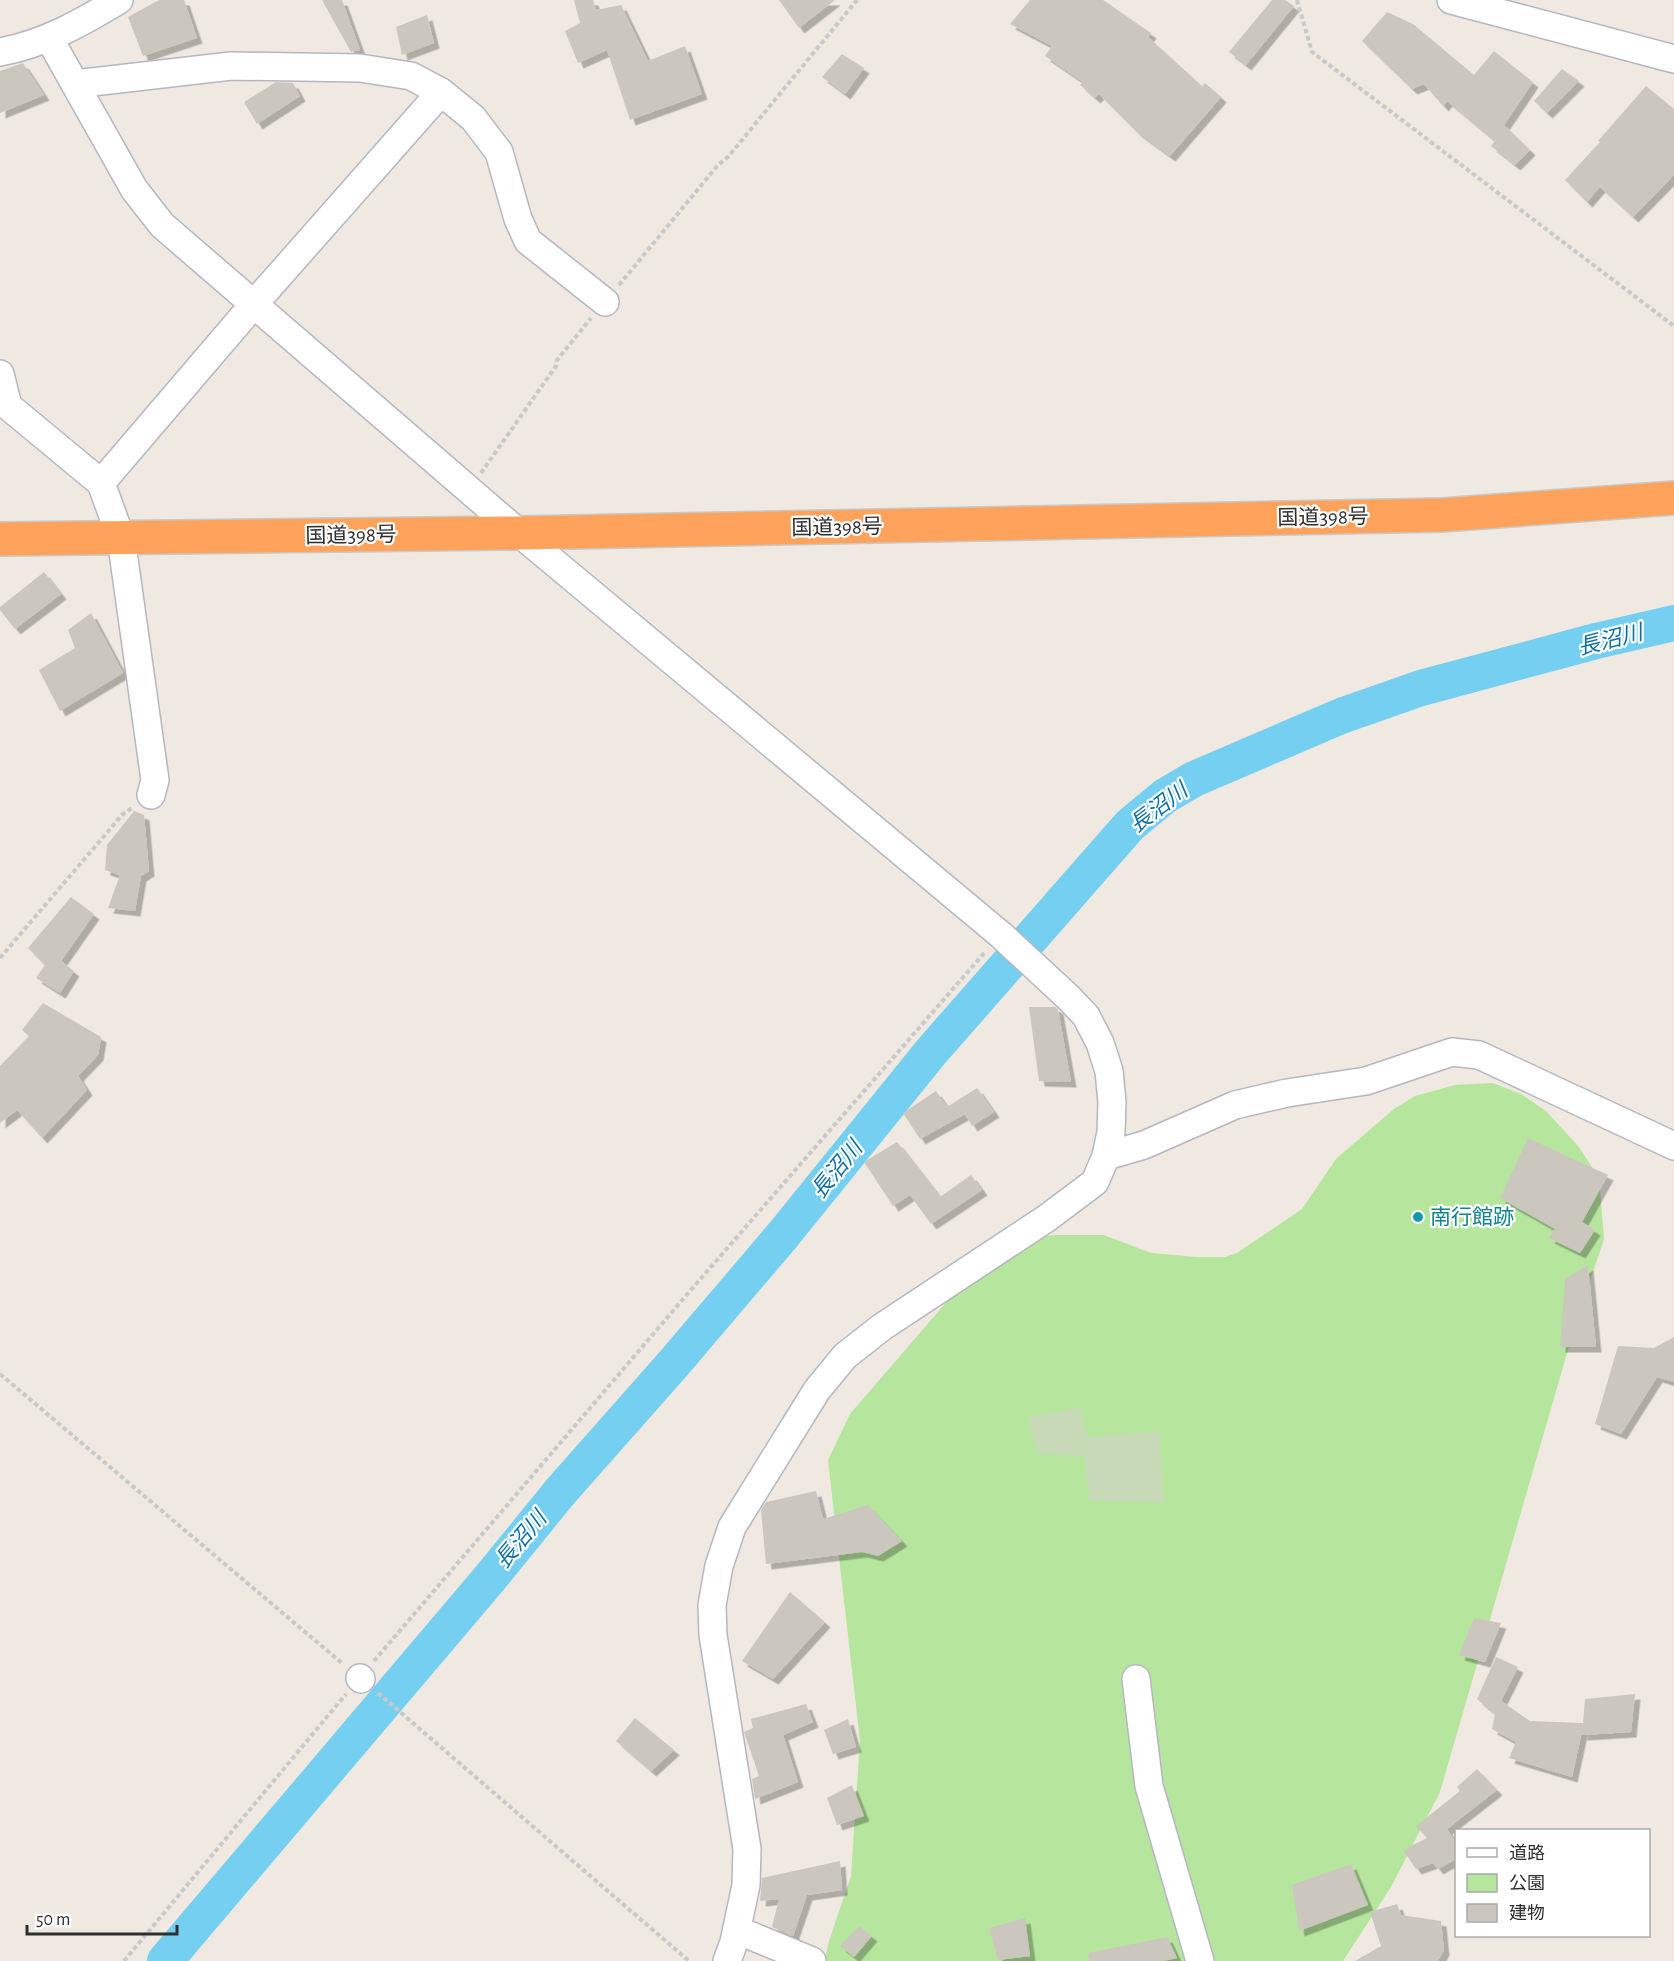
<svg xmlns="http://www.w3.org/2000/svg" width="1674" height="1961" font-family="'Alegreya Sans','Noto Sans JP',sans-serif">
	<defs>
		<filter id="shadow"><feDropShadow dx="5.5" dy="5.5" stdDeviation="0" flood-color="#0004"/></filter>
	</defs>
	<rect width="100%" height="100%" fill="#efe9e1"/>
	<path fill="#b6e59e" d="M1493 1083 1521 1094 1546 1111 1579 1147 1599 1178 1604 1239 1574 1329 1440 1792 1391 1887 1343 1961H825L828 1944 851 1876 860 1741 828 1460 850 1414 981 1262 1014 1241 1053 1235H1104L1151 1253 1196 1257H1225L1237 1253 1302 1209 1336 1159 1394 1109 1415 1096 1455 1085Z"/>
	<path fill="#c8d9b8" d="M1080 1408 1087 1437 1159 1431 1164 1502 1090 1501 1084 1456 1037 1453 1028 1417Z"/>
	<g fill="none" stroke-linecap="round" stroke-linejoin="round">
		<path stroke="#75cff0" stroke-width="36" d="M165 1961 490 1578 560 1492 674 1363 783 1235 931 1052 1130 825 1165 796 1194 779 1341 716 1421 688 1596 641 1674 623"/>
	</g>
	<path fill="#cbc7bf" filter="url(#shadow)" d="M159 0H184L197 38 143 56 128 17Z
		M322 0H342L360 50 351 52Z
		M574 0H593L596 10 621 5 648 61 685 46 702 94 630 120 607 50 578 63 565 31 580 23Z
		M779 0H835L799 28Z
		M1030 0H1103L1151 33 1148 37 1202 86 1205 83 1221 97 1170 156 1137 132 1099 94 1095 98 1080 85 1083 82 1045 56 1052 46 1010 24Z
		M1272 0H1285L1294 6 1246 65 1229 52Z
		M1387 12 1413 24 1474 75 1494 51 1533 82 1504 125 1530 150 1515 165 1491 146 1495 141 1447 101 1443 106 1424 84 1412 89 1362 41Z
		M427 15 434 43 402 55 396 27Z
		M842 54 864 68 845 94 822 77Z
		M23 63 44 95 0 113V71Z
		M1562 69 1579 81 1547 113 1534 101Z
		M276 82 293 83 300 96 257 124 244 102Z
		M1646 86 1674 109V175L1633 217 1600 187 1587 202 1565 180 1600 142 1598 141Z
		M44 572 61 594 15 629 0 610V607Z
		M91 613 123 673 60 711 39 670 75 648 68 630Z
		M134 811 144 815 149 871 141 876 135 911 108 908 120 875 105 870 107 845Z
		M71 897 94 914 61 961 74 971 60 993 36 978 45 965 28 948Z
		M43 1003 101 1037 98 1055 78 1076 87 1090 42 1138 17 1110 0 1123V1066L29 1036 22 1030Z
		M1029 1007H1055L1058 1009 1071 1082 1039 1081Z
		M977 1088 994 1112 972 1126 965 1114 920 1139 903 1113 936 1091 947 1107Z
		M1528 1138 1608 1175 1582 1222 1595 1230 1580 1253 1549 1238 1555 1229 1500 1198Z
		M897 1142 940 1197 971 1175 982 1190 931 1224 910 1195 893 1206 864 1162Z
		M1588 1265 1596 1347H1560L1565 1279Z
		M1674 1337V1382L1657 1377 1621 1434 1595 1424 1618 1346 1654 1348Z
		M816 1491 823 1519 868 1505 902 1541 878 1556 862 1552 766 1564 761 1510 766 1502Z
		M790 1592 825 1622 773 1679 742 1661Z
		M1474 1618 1501 1623 1485 1662 1459 1655Z
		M1496 1657 1518 1667 1501 1701 1530 1721 1583 1723 1585 1699 1635 1694 1631 1732 1582 1735 1583 1727 1572 1777 1509 1758 1516 1742 1492 1729 1495 1714 1477 1699Z
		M806 1704 813 1722 783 1735 798 1782 755 1799 752 1779 759 1776 744 1732 753 1728 751 1719Z
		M635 1718 674 1750 651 1771 616 1741Z
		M848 1719 856 1747 833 1754 824 1730Z
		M1477 1769 1497 1790 1447 1829 1456 1843V1859L1438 1869 1433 1863 1416 1869 1403 1850 1427 1838 1416 1826 1460 1791 1457 1787Z
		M852 1785 864 1816 837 1825 827 1798Z
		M840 1861 842 1890 807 1895 793 1936 772 1927 779 1899 760 1901 762 1878Z
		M1351 1864 1368 1905 1299 1931 1292 1885Z
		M1397 1904 1401 1915 1441 1921 1444 1950 1438 1961H1355L1381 1946 1370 1912Z
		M1025 1918 1030 1956 998 1960 989 1928Z
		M859 1926 872 1936 854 1957 840 1946Z
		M1167 1937 1177 1958 1163 1961H1089L1088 1953Z"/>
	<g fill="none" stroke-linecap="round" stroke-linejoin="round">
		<defs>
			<path id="minor" d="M1451 0 1674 59
				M49 38 134 189 162 225 519 533 1001 935 1069 998 1086 1016 1100 1043 1109 1071 1112 1102 1111 1132 1106 1156 1095 1182 1047 1218 882 1327 845 1356 817 1390 732 1527 719 1566 712 1605 713 1635 747 1849 746 1885 734 1942 727 1961
				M0 52C44 44 81 23 119 0
				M75 84 231 66 360 68 411 76 441 92 473 118 499 152 518 219 528 241 605 302
				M0 374 8 406 101 483 121 538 155 780 151 795
				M101 483 254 304 441 92
				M1106 1156 1144 1145 1235 1105 1287 1093 1366 1081 1452 1052 1479 1055 1674 1146
				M360 1678 361 1679
				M1136 1679 1149 1786 1200 1961
				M737 1930 812 1961"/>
			<path id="highway" d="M0 539 519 533 1442 515 1674 498"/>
		</defs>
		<use href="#minor" stroke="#b4b7c1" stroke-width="30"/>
		<use href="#highway" stroke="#c9c9c9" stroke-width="36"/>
		<path stroke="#c9c9c9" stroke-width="4" stroke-dasharray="4.5 3" stroke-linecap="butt" d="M1297 0 1312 52 1674 326
			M619 285 718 165 728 157 857 0
			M481 473 556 366 557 360 591 318
			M0 958 122 815 132 808
			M0 1374 343 1664
			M374 1661 690 1291 986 951
			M378 1693 689 1961
			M124 1961 346 1694"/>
		<use href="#minor" stroke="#fff" stroke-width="27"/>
		<use href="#highway" stroke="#ffa35c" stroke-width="33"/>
	</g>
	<circle fill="#0f9aa8" stroke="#fff" stroke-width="2" cx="1418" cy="1217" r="6"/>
	<g text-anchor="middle" stroke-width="4.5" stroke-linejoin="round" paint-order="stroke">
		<g font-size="21" fill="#2e2e2e" stroke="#fff">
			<text transform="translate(1323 517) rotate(-1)" y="7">国道398号</text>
			<text transform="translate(837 527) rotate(-1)" y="7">国道398号</text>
			<text transform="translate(351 535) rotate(-1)" y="7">国道398号</text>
		</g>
		<g font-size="21" fill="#0d838f" stroke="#fff" text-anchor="start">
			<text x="1430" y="1224">南行館跡</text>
		</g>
		<g font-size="22" font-style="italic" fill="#0d6fa3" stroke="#fff">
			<text transform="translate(1610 639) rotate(-14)" y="8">長沼川</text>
			<text transform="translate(1158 807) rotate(-37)" y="8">長沼川</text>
			<text transform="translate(836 1169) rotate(-51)" y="8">長沼川</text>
			<text transform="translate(520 1539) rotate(-50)" y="8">長沼川</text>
		</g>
	</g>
	<rect x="1455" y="1829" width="195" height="108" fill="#ffffff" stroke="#ababab" stroke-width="1.5"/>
	<rect x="1467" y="1848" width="30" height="9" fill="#ffffff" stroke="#ababab" stroke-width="1.5"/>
	<text x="1509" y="1859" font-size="18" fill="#2e2e2e">道路</text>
	<rect x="1467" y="1874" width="30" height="18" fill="#b6e59e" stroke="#ababab" stroke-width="1.5"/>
	<text x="1509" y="1889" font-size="18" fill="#2e2e2e">公園</text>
	<rect x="1467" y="1904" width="30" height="18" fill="#cbc7bf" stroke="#ababab" stroke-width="1.5"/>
	<text x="1509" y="1919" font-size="18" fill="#2e2e2e">建物</text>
	<path d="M27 1925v9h150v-9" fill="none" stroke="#2e2e2e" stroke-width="3"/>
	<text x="36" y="1925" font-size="18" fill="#2e2e2e" stroke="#ffffff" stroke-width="4.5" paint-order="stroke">50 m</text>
</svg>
